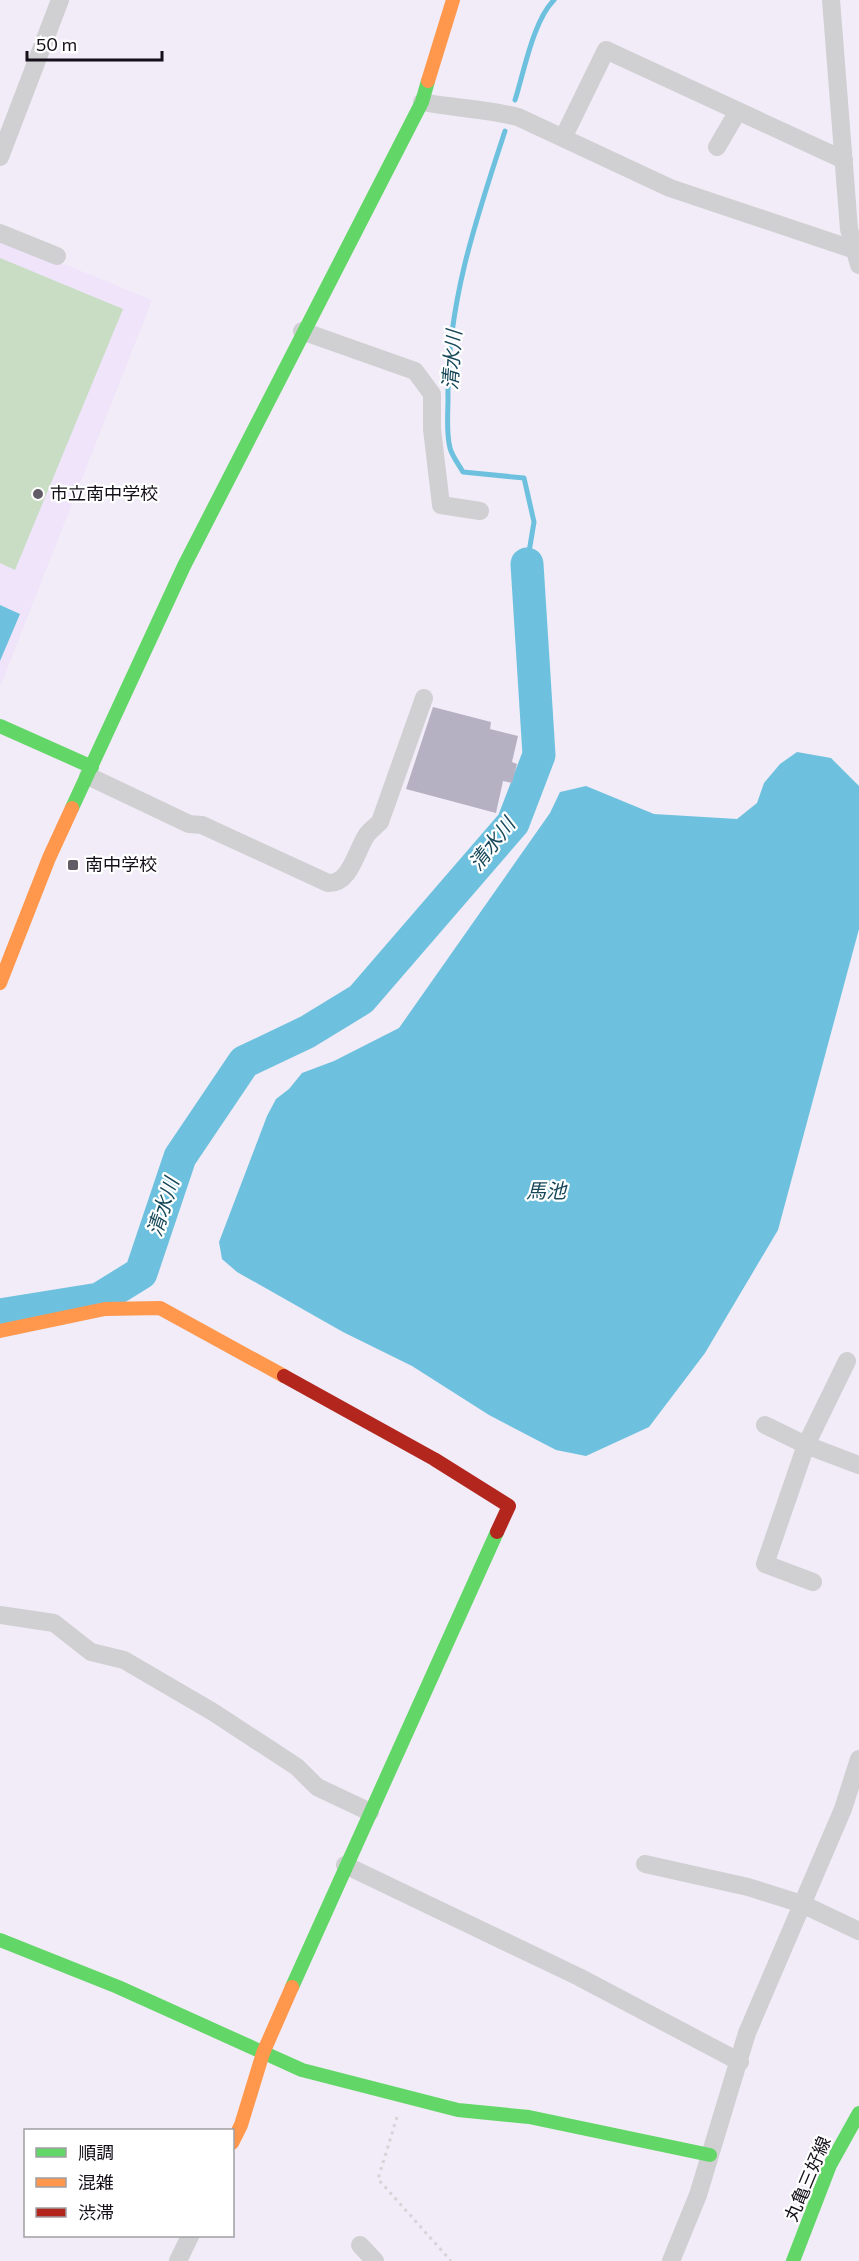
<svg xmlns="http://www.w3.org/2000/svg" width="859" height="2261" font-family="Commissioner,'Noto Sans JP',sans-serif">
	<rect width="100%" height="100%" fill="#f1ecf7"/>
	<path fill="#efe4fa" d="M0 238 152 300 0 687Z"/>
	<path fill="#c8ddc3" d="M0 258 123 309 15 570 0 563Z"/>
	<path fill="#6ec1de" d="M0 605 20 614 0 661Z
		M797 752 831 758 859 786V929L778 1230 705 1353 649 1427 586 1456 556 1450 489 1415 412 1366 343 1332 237 1272 222 1259 219 1242 267 1116 276 1099 289 1089 302 1073 334 1061 399 1028 550 813 560 792 586 786 654 814 737 819 757 803 764 783 780 764Z"/>
	<g fill="none" stroke-linecap="round" stroke-linejoin="round">
		<path stroke="#6ec1de" stroke-width="5" d="M515 100C524 72 533 21 554 0
			M505 131C476 219 447 304 448 398 448 414 446 433 450 448 452 456 459 465 463 472L524 478 534 522 527 564"/>
		<path stroke="#6ec1de" stroke-width="33" d="M0 1315 99 1299 141 1273 180 1157 244 1062 307 1032 361 999 513 823 539 755 527 564"/>
	</g>
	<path fill="#b6b0c3" d="M433 707 491 722 490 729 518 736 512 762 517 764 512 783 503 781 496 813 406 789Z"/>
	<g fill="none" stroke-linecap="round" stroke-linejoin="round">
		<path stroke="#d6d4d8" stroke-width="3" stroke-dasharray="3 4.5" stroke-linecap="butt" d="M397 2117 378 2179 451 2261"/>
		<path stroke="#d0cfd2" stroke-width="18" d="M831 0 849 229 859 265
			M422 102C454 108 486 109 518 117L670 188 855 250
			M563 138 606 50 844 160
			M717 147 738 111
			M0 157 60 0
			M0 233 57 256
			M302 331 415 371 432 394V429L441 505 480 511
			M88 776 189 824 202 825 328 883C350 884 356 852 366 836 369 831 375 827 380 822L424 698
			M765 1425 806 1445 847 1361
			M813 1582 765 1564 806 1445 859 1465
			M0 1615 54 1623 91 1652 124 1660 213 1712 297 1767 317 1787 370 1812
			M645 1864 748 1887 802 1904 859 1931
			M345 1865 579 1977 740 2062
			M360 2245 375 2261
			M178 2261 190 2236
			M671 2261 698 2195 747 2033 843 1809 859 1759"/>
		<path stroke="#63d668" stroke-width="14" d="M0 726 92 767
			M72 808 184 566 422 102 428 81
			M0 1940 118 1987 302 2070 458 2110 529 2117 710 2155
			M292 1987 497 1532
			M793 2261 830 2165 859 2113"/>
		<path stroke="#ff974d" stroke-width="14" d="M428 81 453 0
			M0 983 49 858 72 808
			M0 1331 105 1309 160 1308 284 1376
			M232 2143 241 2125 263 2053 292 1987"/>
		<path stroke="#b3261e" stroke-width="14" d="M284 1376 434 1459 509 1506 497 1532"/>
	</g>
	<g fill="#615c66" stroke="#fff" stroke-width="2">
		<circle cx="38" cy="494" r="6"/>
		<rect x="67" y="859" width="12" height="12" rx="3"/>
	</g>
	<g text-anchor="middle" stroke-width="4.5" stroke-linejoin="round" paint-order="stroke">
		<g font-size="18" fill="#140f18" stroke="#fff" text-anchor="start">
			<text x="50" y="500">市立南中学校</text>
			<text x="85" y="871">南中学校</text>
		</g>
		<g font-size="18" fill="#140f18" stroke="#fff">
			<text transform="translate(808 2179) rotate(-67)" y="6">丸亀三好線</text>
		</g>
		<g font-size="20" font-style="italic" fill="#174859" stroke="#fff">
			<text transform="translate(452 360) rotate(-86)" y="7">清水川</text>
			<text transform="translate(492 844) rotate(-52)" y="7">清水川</text>
			<text x="546" y="1198">馬池</text>
			<text transform="translate(163 1207) rotate(-72)" y="7">清水川</text>
		</g>
	</g>
	<rect x="24" y="2129" width="210" height="108" fill="#ffffff" stroke="#a19fa3" stroke-width="1.5"/>
	<rect x="36" y="2148" width="30" height="9" fill="#63d668" stroke="#a19fa3" stroke-width="1.5"/>
	<text x="78" y="2159" font-size="18" fill="#140f18">順調</text>
	<rect x="36" y="2178" width="30" height="9" fill="#ff974d" stroke="#a19fa3" stroke-width="1.5"/>
	<text x="78" y="2189" font-size="18" fill="#140f18">混雑</text>
	<rect x="36" y="2208" width="30" height="9" fill="#b3261e" stroke="#a19fa3" stroke-width="1.5"/>
	<text x="78" y="2219" font-size="18" fill="#140f18">渋滞</text>
	<path d="M27 51v9h135v-9" fill="none" stroke="#140f18" stroke-width="3"/>
	<text x="36" y="51" font-size="18" fill="#140f18" stroke="#ffffff" stroke-width="4.5" paint-order="stroke">50 m</text>
</svg>
